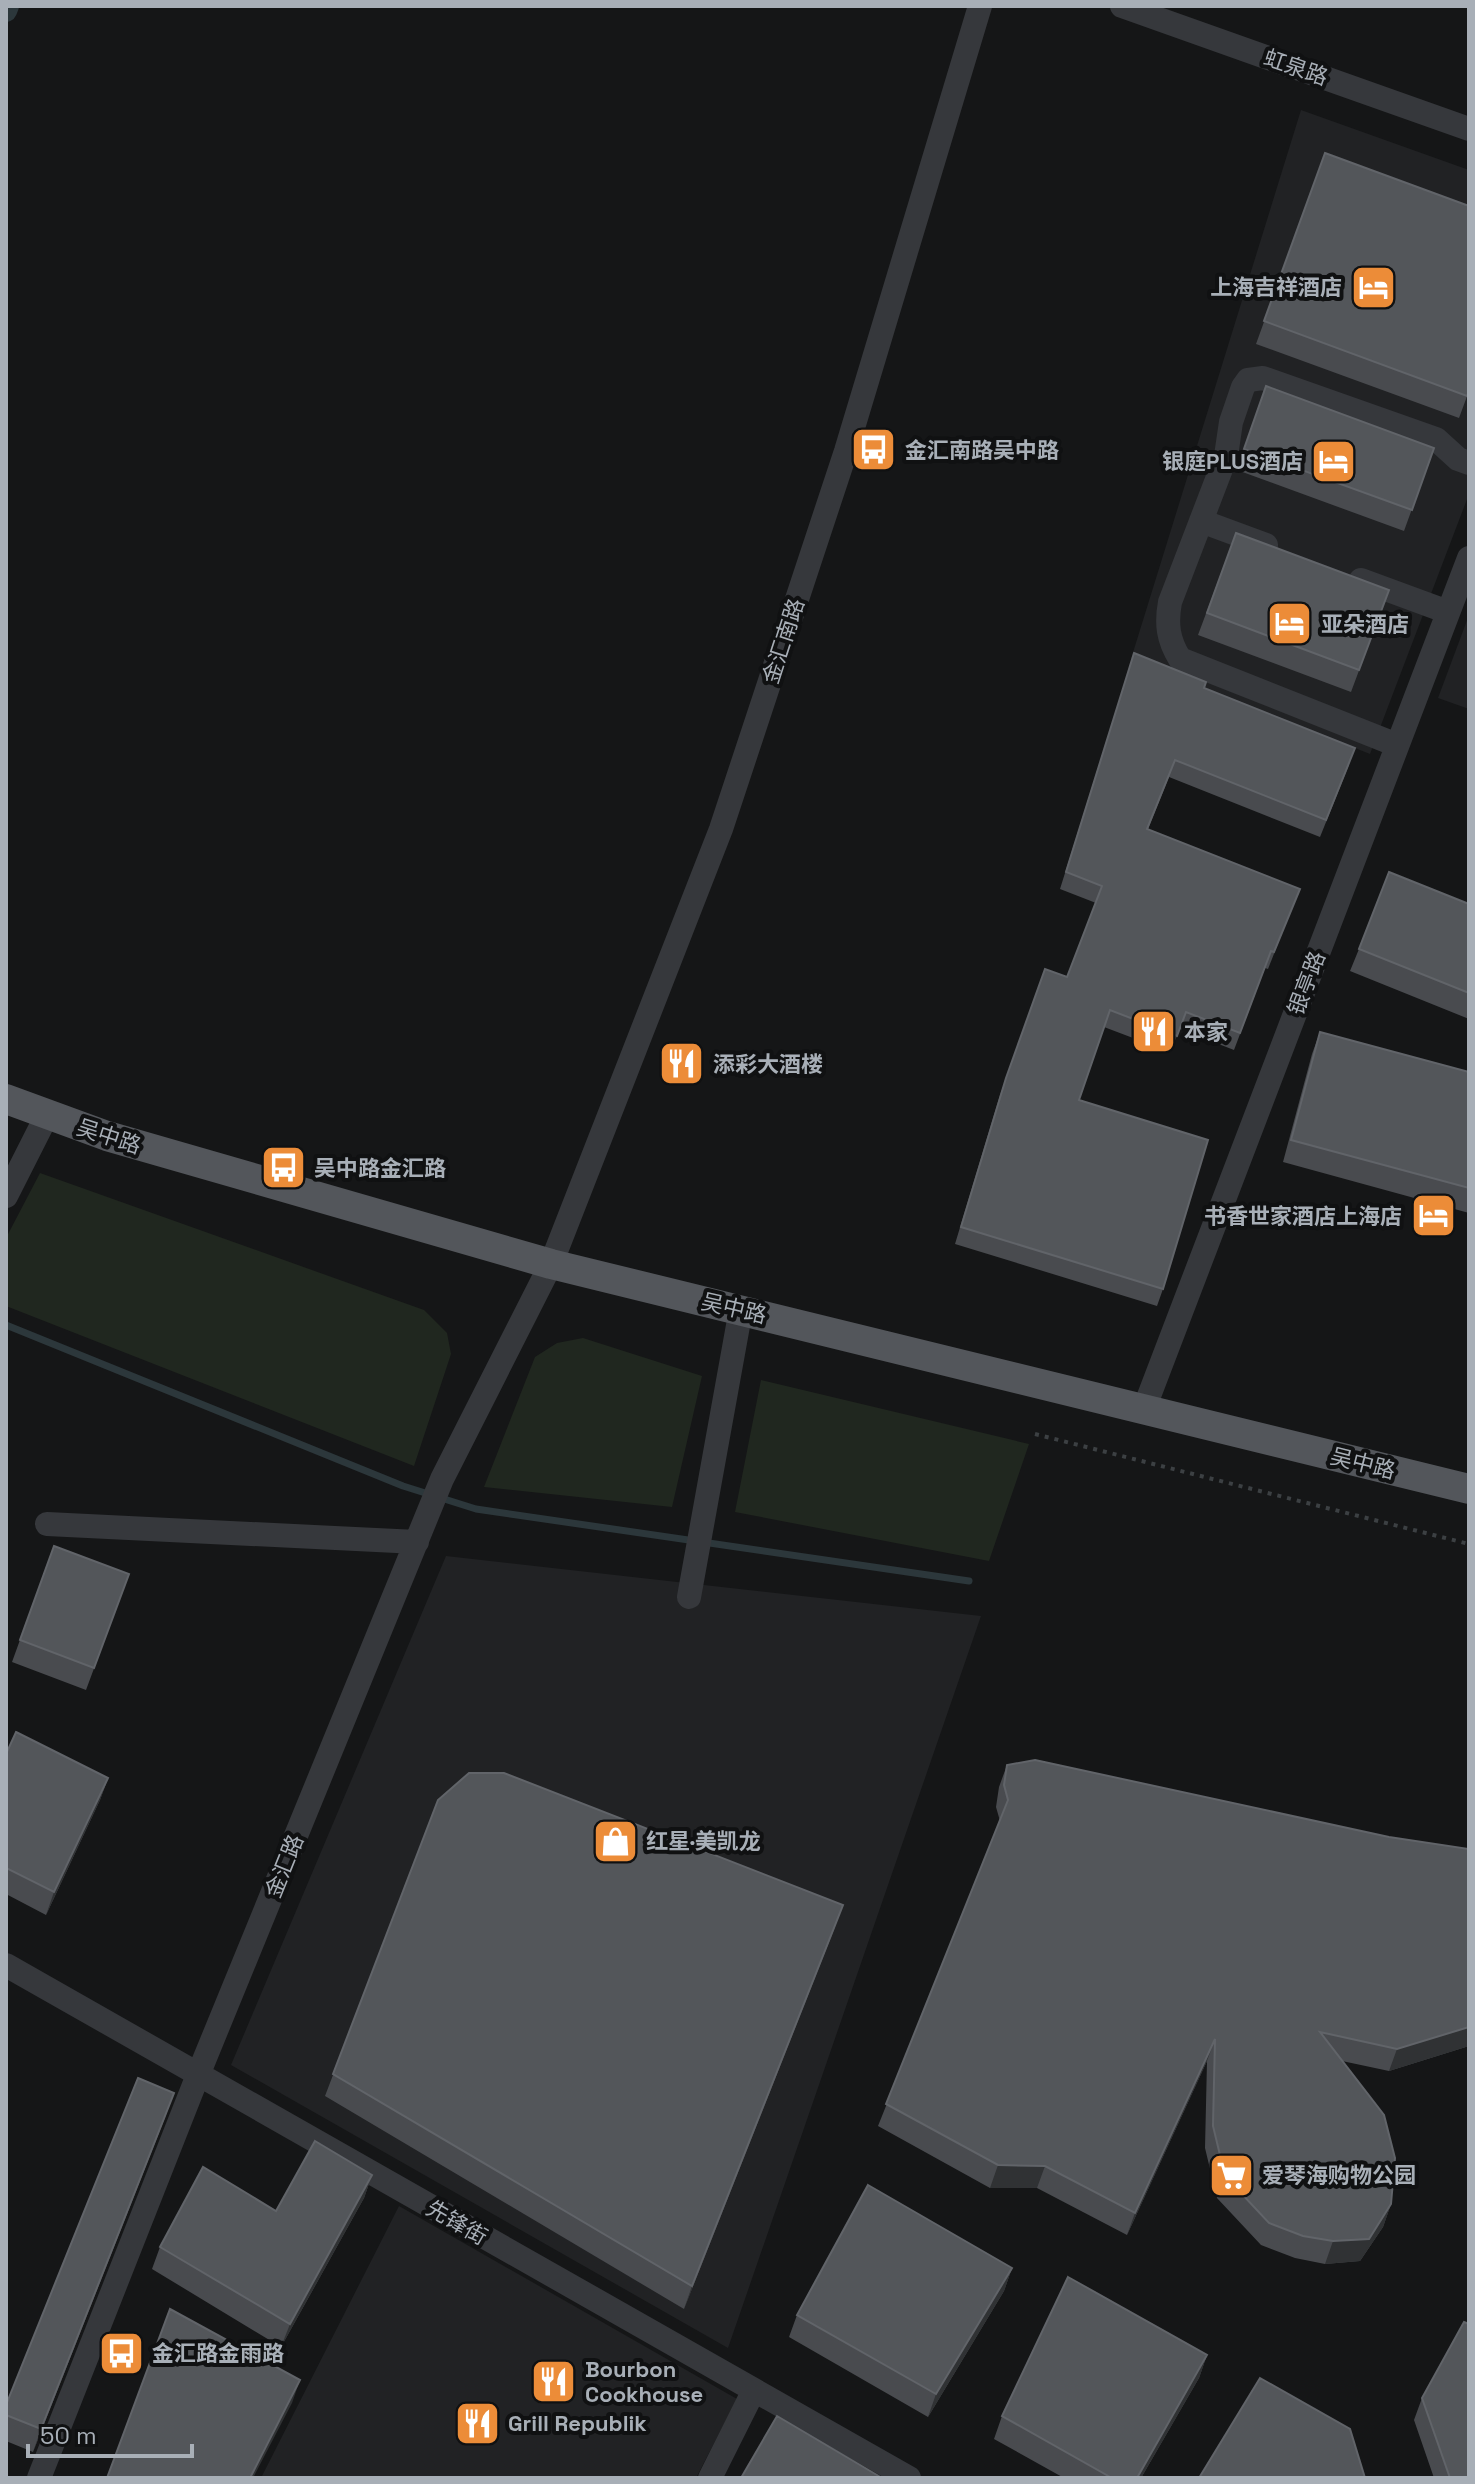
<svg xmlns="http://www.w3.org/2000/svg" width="1475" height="2484" font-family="'Space Grotesk','Noto Sans SC',sans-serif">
	<rect width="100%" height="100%" fill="#151617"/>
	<path fill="#212224" d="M1301 110 1469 170V494L1370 754 1131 659Z
		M1469 615V709L1438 698Z
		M446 1556 981 1616 728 2348 231 2065Z
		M399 2206 737 2399 696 2478H261Z"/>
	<path fill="#20271f" d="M40 1173 424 1310 447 1333 451 1354 414 1466 6 1306V1238Z
		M583 1338 702 1376 672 1507 484 1487 535 1357 557 1343Z
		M761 1380 1029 1444 989 1561 735 1512Z"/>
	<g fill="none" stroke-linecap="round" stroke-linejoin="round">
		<path stroke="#2c373b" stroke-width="7" d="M6 1325 403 1486 476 1509 969 1581"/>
		<path stroke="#2c373b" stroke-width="22" d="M6 11 8 6"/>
		<path stroke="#3c4043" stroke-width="4" stroke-dasharray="4 6" stroke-linecap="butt" d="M1035 1434 1469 1544"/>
		<path stroke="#36383c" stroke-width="24" d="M1122 6 1469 129
			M1201 521 1266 545
			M1361 580 1448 612
			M1397 745 1180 659C1168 640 1166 624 1170 602L1226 456 1231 422 1243 387 1248 380 1263 378 1436 439 1458 459 1469 463
			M6 1196 47 1115
			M1144 1409 1469 558
			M47 1524 417 1542
			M689 1597 741 1309
			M6 1965 909 2478
			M39 2478 198 2075 442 1479 551 1264 721 829 846 451 980 6
			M710 2478 754 2390"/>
		<path stroke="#53565b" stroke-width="30" d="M6 1099 107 1136 551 1264 1469 1489"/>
	</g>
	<path fill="#494b4f" d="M1325 153 1469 391 1459 418 1256 344Z
		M1266 386 1434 448 1404 531 1237 470Z
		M1236 533 1389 590 1351 692 1198 635Z
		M1134 653 1204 688 1349 765 1320 837 1169 777 1148 829 1293 905 1268 969 1265 968 1234 1050 1180 1029 1170 1052 1104 1027 1079 1100 1163 1289 1157 1306 955 1244 1000 1095 1045 969 1067 977 1096 903 1060 889Z
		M1469 904V1019L1350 971 1359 949Z
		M1320 1032 1469 1072V1213L1283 1162 1312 1054Z
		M54 1546 129 1574 86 1690 12 1662Z
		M6 1754 108 1778 100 1800 46 1915 6 1894Z
		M1007 1765 1389 1837 1469 1849V2046L1389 2071 1342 2061 1391 2204 1383 2227 1360 2261 1325 2264 1295 2258 1261 2245 1217 2198 1205 2148 1207 2061 1127 2235 1037 2188H990L878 2126 1000 1821 996 1807 999 1787Z
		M438 1800 835 1927 684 2309 325 2096Z
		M166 2115 33 2452 6 2441V2405Z
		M372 2175 364 2198 281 2347 152 2269 160 2247 276 2211Z
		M1012 2268 1004 2291 928 2417 789 2337 797 2315Z
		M1207 2355 1199 2378 1141 2478H1064L994 2439 1002 2416Z
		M1422 2398 1469 2478H1434L1414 2420Z"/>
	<path fill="#303234" d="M108 1778 100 1800 46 1915 54 1892Z
		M843 1905 835 1927 684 2309 692 2286Z
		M1469 2027V2046L1389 2071 1397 2049Z
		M1215 2039 1207 2061 1127 2235 1135 2213Z
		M174 2093 166 2115 33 2452 41 2429Z
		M998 2165 1045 2166 1037 2188H990Z
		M372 2175 364 2198 281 2347 290 2324Z
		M1391 2204 1383 2227 1360 2261 1325 2264 1333 2241Z
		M1012 2268 1004 2291 928 2417 936 2394Z
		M1207 2355 1199 2378 1141 2478H1137Z
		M300 2380 292 2403 253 2478H250Z"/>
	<path fill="#53565a" stroke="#616469" stroke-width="2" d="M1325 153 1469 206V391L1467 396 1264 321Z
		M1266 386 1434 448 1412 510 1244 449Z
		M1236 533 1389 590 1359 670 1207 613Z
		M1134 653 1206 682 1204 688 1355 748 1326 820 1175 760 1147 829 1300 889 1274 952 1271 951 1240 1033 1186 1012 1177 1036 1110 1010 1079 1100 1208 1140 1163 1289 961 1227 1006 1078 1045 969 1067 977 1102 886 1066 872Z
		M1389 872 1469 904V993L1359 949Z
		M1320 1032 1469 1072V1188L1291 1140Z
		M54 1546 129 1574 94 1668 20 1640Z
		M16 1732 108 1778 54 1892 6 1868V1754Z
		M1035 1760 1389 1837 1469 1849V2027L1397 2049 1320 2032 1384 2115 1395 2158 1391 2204 1369 2239 1333 2241 1303 2236 1269 2223 1225 2176 1213 2126 1215 2039 1135 2213 1045 2166 998 2165 886 2104 1008 1800 1004 1785 1007 1765Z
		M469 1773H504L843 1905 692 2286 333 2074 438 1800Z
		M138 2078 174 2093 41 2429 6 2415V2405Z
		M315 2141 372 2175 290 2324 160 2247 203 2167 276 2211Z
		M868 2185 1012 2268 936 2394 797 2315Z
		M1068 2277 1207 2355 1137 2478H1112L1002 2416Z
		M170 2309 300 2380 250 2478H107Z
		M1464 2322 1469 2324V2478H1450L1422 2398Z
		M1260 2378 1350 2429 1365 2478H1199Z
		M777 2416 882 2478H741Z"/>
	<defs>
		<symbol id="hotel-square" viewBox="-11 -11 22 22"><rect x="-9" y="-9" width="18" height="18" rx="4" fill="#ec8c38" stroke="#101112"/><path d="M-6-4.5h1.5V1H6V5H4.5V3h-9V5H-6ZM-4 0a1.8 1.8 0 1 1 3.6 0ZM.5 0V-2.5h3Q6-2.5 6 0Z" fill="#fff"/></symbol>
		<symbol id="bus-square" viewBox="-11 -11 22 22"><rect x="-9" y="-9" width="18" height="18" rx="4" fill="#ec8c38" stroke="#101112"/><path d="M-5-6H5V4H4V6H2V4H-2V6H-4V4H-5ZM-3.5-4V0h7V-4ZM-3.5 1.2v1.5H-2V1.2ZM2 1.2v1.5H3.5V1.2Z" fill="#fff"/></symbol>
		<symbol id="restaurant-square" viewBox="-11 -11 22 22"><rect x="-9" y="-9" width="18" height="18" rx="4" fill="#ec8c38" stroke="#101112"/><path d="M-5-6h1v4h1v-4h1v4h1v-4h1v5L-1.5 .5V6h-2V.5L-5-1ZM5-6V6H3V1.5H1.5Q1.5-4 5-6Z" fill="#fff"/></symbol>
		<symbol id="shop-square" viewBox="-11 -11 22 22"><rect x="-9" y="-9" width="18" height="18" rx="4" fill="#ec8c38" stroke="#101112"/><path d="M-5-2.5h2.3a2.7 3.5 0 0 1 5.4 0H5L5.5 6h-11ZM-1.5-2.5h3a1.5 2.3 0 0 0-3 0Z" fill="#fff"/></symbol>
		<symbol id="supermarket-square" viewBox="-11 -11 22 22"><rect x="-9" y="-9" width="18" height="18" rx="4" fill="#ec8c38" stroke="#101112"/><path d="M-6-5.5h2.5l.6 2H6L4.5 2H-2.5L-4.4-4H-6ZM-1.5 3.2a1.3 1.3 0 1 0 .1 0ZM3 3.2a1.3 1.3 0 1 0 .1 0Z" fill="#fff"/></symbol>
	</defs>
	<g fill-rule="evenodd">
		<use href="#hotel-square" x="1348" y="262" width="51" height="51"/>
		<use href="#bus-square" x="848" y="424" width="51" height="51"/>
		<use href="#hotel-square" x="1308" y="436" width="51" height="51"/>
		<use href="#hotel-square" x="1264" y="598" width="51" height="51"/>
		<use href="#restaurant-square" x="1128" y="1006" width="51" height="51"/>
		<use href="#restaurant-square" x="656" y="1038" width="51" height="51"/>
		<use href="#bus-square" x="258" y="1142" width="51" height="51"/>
		<use href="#hotel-square" x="1408" y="1190" width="51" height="51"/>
		<use href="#shop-square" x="590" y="1816" width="51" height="51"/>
		<use href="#supermarket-square" x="1206" y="2150" width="51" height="51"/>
		<use href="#bus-square" x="96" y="2328" width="51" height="51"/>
		<use href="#restaurant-square" x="528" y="2356" width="51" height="51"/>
		<use href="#restaurant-square" x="452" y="2398" width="51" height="51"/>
	</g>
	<g text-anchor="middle" stroke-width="8" stroke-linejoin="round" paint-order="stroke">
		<g font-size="22" fill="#a8afb7" stroke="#101112">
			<text transform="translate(1296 67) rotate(19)" y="8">虹泉路</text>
			<text transform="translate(783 641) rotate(-72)" y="8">金汇南路</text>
			<text transform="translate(1306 983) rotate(-69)" y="8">银亭路</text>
			<text transform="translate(109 1136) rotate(18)" y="8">吴中路</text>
			<text transform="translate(734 1308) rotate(13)" y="8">吴中路</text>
			<text transform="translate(1363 1463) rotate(14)" y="8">吴中路</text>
			<text transform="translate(284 1866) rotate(-68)" y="8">金汇路</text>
			<text transform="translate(457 2222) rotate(30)" y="8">先锋街</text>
		</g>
		<g font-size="22" font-weight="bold" fill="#a8afb7" stroke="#101112" text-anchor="start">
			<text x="1342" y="295" text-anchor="end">上海吉祥酒店</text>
			<text x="905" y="458">金汇南路吴中路</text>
			<text x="1303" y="469" text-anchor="end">银庭PLUS酒店</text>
			<text x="1321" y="632">亚朵酒店</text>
			<text x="1184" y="1040">本家</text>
			<text x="713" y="1072">添彩大酒楼</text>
			<text x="314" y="1176">吴中路金汇路</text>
			<text x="1402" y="1224" text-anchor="end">书香世家酒店上海店</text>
			<text x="646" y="1849">红星·美凯龙</text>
			<text x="1262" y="2183">爱琴海购物公园</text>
			<text x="152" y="2361">金汇路金雨路</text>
			<text x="585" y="2377">Bourbon<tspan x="585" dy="25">Cookhouse</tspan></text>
			<text x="508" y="2431">Grill Republik</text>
		</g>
	</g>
	<rect width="1475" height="2484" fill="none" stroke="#a8afb7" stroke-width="16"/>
	<path d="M28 2444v12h164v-12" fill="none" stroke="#a8afb7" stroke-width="4"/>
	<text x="40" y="2444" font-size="24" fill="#a8afb7" stroke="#101112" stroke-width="6" paint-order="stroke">50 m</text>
</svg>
